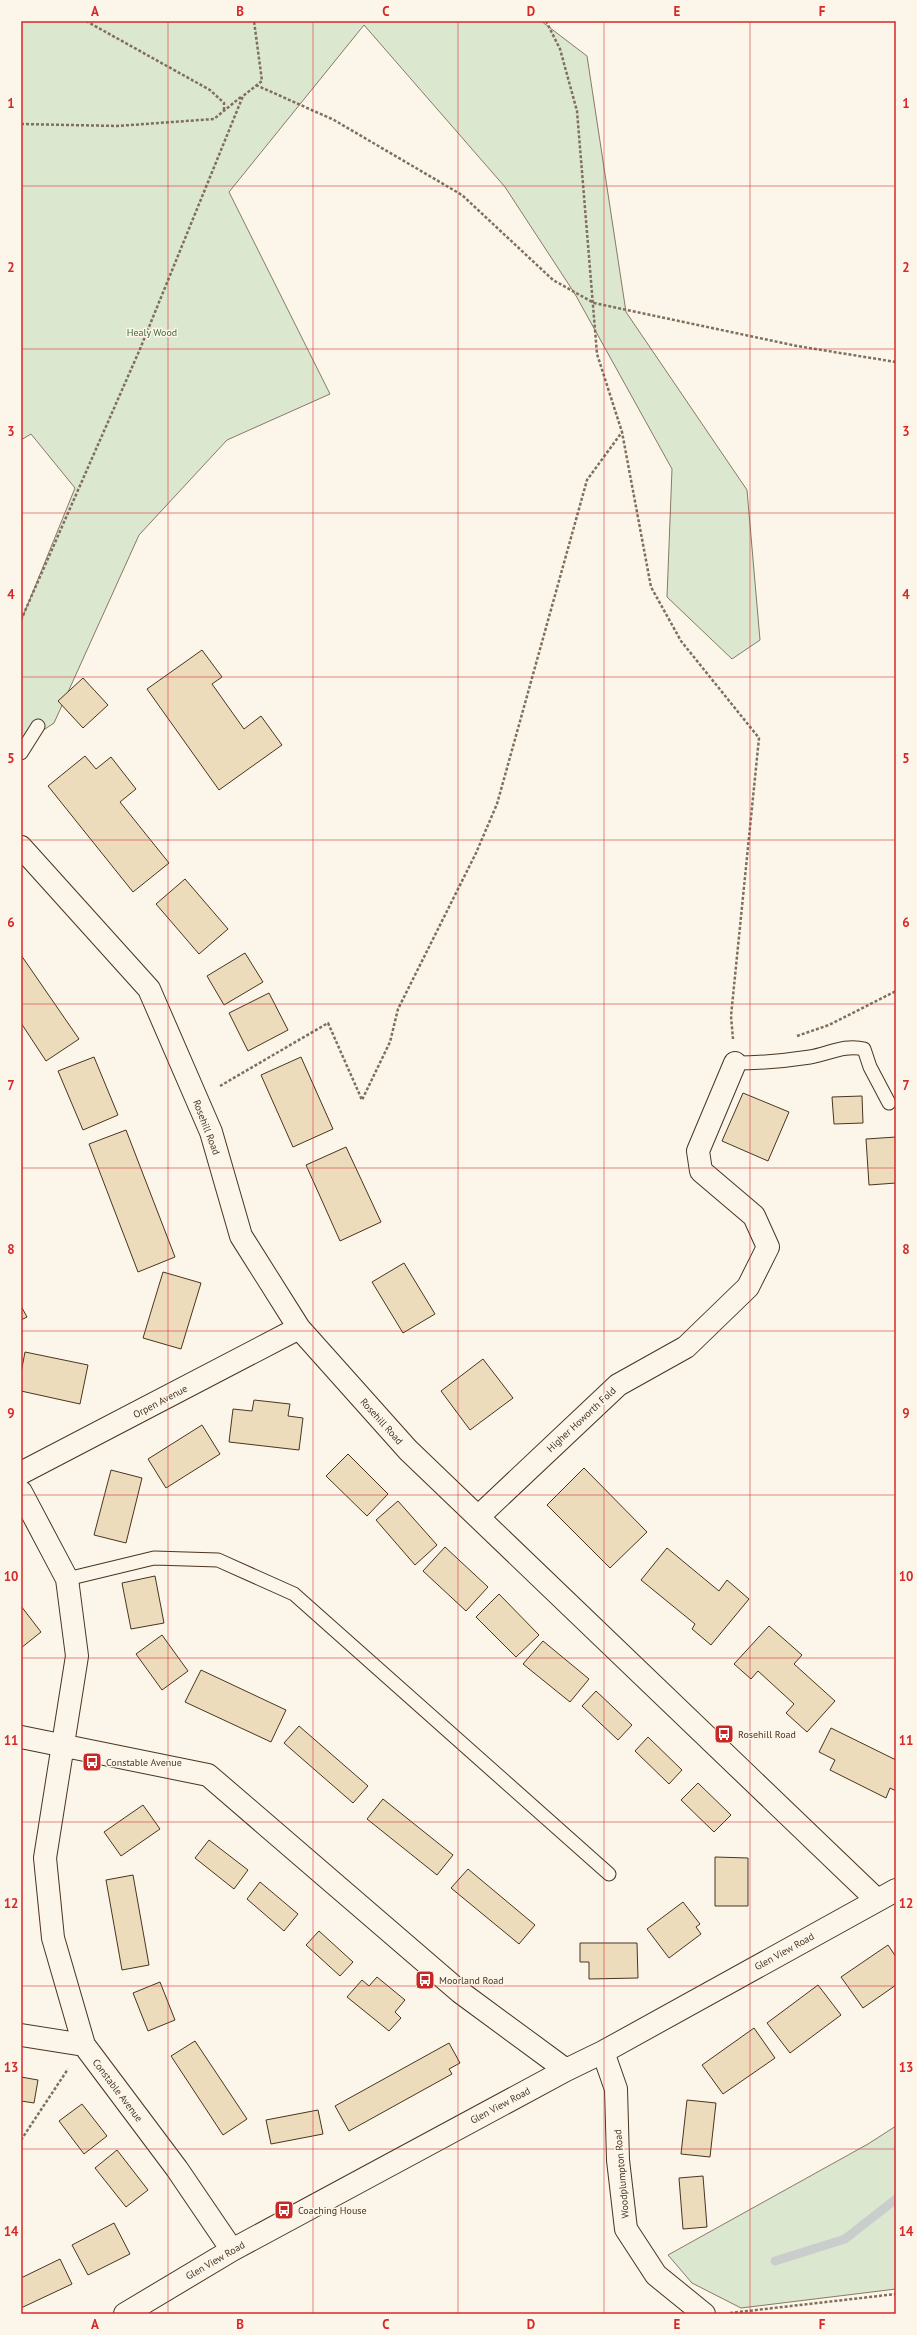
<svg xmlns="http://www.w3.org/2000/svg" width="917" height="2335" font-family="'PT Sans',sans-serif">
	<rect width="100%" height="100%" fill="#fbf6e9"/>
	<path fill="#dce7d0" stroke="#887966" d="M21 21H541L587 56 626 312 747 490 760 640 732 659 667 597 672 469 575 294 505 187 364 25 229 192 330 394 227 440 139 535 54 723 21 745V621L75 488 31 434 21 440Z
		M896 2126V2289L741 2308 692 2283 668 2255 868 2144Z"/>
	<g fill="none" stroke-linecap="round" stroke-linejoin="round">
		<path stroke="#c9cecd" stroke-width="9" d="M775 2261 845 2239 896 2199"/>
	</g>
	<path fill="#ecdcbc" stroke="#4a3520" d="M202 650 222 677 212 684 244 729 261 716 282 745 219 790 147 689Z
		M83 678 108 705 83 728 58 701Z
		M85 756 96 769 111 757 136 789 120 802 169 863 133 892 48 786Z
		M185 879 228 929 199 954 156 904Z
		M245 953 263 982 224 1005 207 976Z
		M21 955 79 1039 46 1061 21 1023Z
		M269 993 288 1030 248 1051 229 1013Z
		M94 1057 118 1115 83 1130 58 1071Z
		M301 1057 333 1129 293 1147 261 1075Z
		M743 1093 789 1112 768 1161 722 1141Z
		M862 1096 863 1123 834 1124 832 1097Z
		M126 1130 175 1257 138 1272 89 1144Z
		M896 1137V1183L869 1185 866 1139Z
		M346 1147 381 1222 340 1241 306 1165Z
		M404 1263 435 1314 403 1333 372 1282Z
		M163 1272 201 1283 181 1349 143 1338Z
		M21 1306 27 1317 21 1320Z
		M25 1352 88 1365 80 1404 21 1391V1373Z
		M483 1359 513 1398 470 1430 441 1391Z
		M254 1400 290 1404 288 1416 303 1418 299 1450 229 1442 233 1409 252 1411Z
		M202 1425 220 1454 166 1488 148 1459Z
		M348 1454 388 1494 367 1516 326 1476Z
		M584 1468 647 1532 610 1568 547 1505Z
		M111 1470 142 1478 126 1543 94 1535Z
		M398 1501 437 1545 415 1565 376 1520Z
		M445 1547 488 1587 466 1611 423 1571Z
		M667 1548 719 1591 727 1580 749 1599 711 1645 692 1629 695 1624 641 1580Z
		M155 1576 164 1623 131 1629 122 1583Z
		M499 1594 539 1635 516 1657 476 1617Z
		M21 1606 41 1632 21 1648Z
		M769 1626 802 1655 794 1664 835 1701 807 1732 786 1713 794 1704 758 1671 751 1679 734 1664Z
		M162 1635 188 1671 162 1690 136 1654Z
		M543 1641 589 1679 570 1702 523 1664Z
		M201 1670 286 1710 271 1742 185 1702Z
		M596 1691 632 1725 618 1740 582 1706Z
		M299 1726 368 1786 353 1803 284 1743Z
		M831 1728 896 1760V1791L890 1788 886 1798 830 1770 835 1760 819 1752Z
		M648 1737 682 1770 669 1784 635 1751Z
		M698 1783 731 1815 714 1832 681 1800Z
		M383 1799 453 1855 437 1875 367 1819Z
		M143 1805 160 1829 121 1856 104 1832Z
		M209 1840 248 1870 234 1889 195 1858Z
		M715 1857 748 1858V1906H715Z
		M468 1869 535 1925 519 1944 451 1888Z
		M133 1875 149 1965 122 1970 106 1880Z
		M260 1882 298 1914 284 1931 247 1899Z
		M683 1902 700 1924 696 1927 701 1934 669 1958 647 1929Z
		M319 1931 353 1962 340 1976 306 1945Z
		M580 1943H637L638 1978 589 1979V1962H580Z
		M888 1945 896 1957V1985L863 2008 841 1977Z
		M377 1977 405 2000 395 2012 401 2018 389 2031 347 1997 362 1980 369 1986Z
		M160 1982 175 2020 148 2031 133 1993Z
		M818 1985 841 2015 790 2053 767 2023Z
		M754 2028 775 2058 723 2094 702 2065Z
		M195 2041 247 2119 223 2135 171 2056Z
		M449 2043 460 2063 449 2069 452 2074 349 2131 335 2106Z
		M21 2077 38 2080 34 2103 21 2101Z
		M687 2100 716 2103 710 2157 681 2154Z
		M82 2104 107 2136 84 2154 59 2121Z
		M318 2110 323 2134 271 2144 266 2120Z
		M117 2150 148 2190 126 2207 95 2168Z
		M703 2176 707 2227 683 2229 679 2178Z
		M114 2223 130 2254 88 2275 72 2245Z
		M60 2259 72 2284 21 2308V2278Z"/>
	<g fill="none" stroke-linecap="round" stroke-linejoin="round">
		<defs>
			<path id="service" d="M21 753 38 726
				M735 1063C760 1063 784 1061 810 1057 828 1054 845 1044 864 1049L870 1067 889 1103
				M67 1579 154 1558 218 1560 294 1594 609 1874"/>
			<path id="minor" d="M21 847 149 989 211 1132 241 1236 299 1328 408 1450 877 1900
				M21 1473 299 1328
				M21 1492 67 1579 77 1656 45 1858 53 1938 84 2045 177 2169 232 2250
				M478 1517 618 1385 686 1347 748 1287 768 1247 754 1216 701 1171 698 1151 735 1063
				M21 1737 208 1775 460 1992 566 2070
				M21 2035 84 2045
				M603 2052 616 2089 618 2160 626 2229 656 2275 704 2314
				M125 2314 232 2250 566 2070 603 2052 896 1890"/>
		</defs>
		<use href="#service" stroke="#4a3520" stroke-width="15"/>
		<use href="#minor" stroke="#4a3520" stroke-width="24"/>
		<path stroke="#7f6f5c" stroke-width="2.5" stroke-dasharray="3 2" stroke-linecap="butt" d="M86 21 210 90 224 103V110
			M546 21 560 49 577 111 597 354 622 432 651 587 681 641 759 738 731 1016 733 1039
			M256 85 334 120 462 195 553 280 594 303 797 346 896 362
			M21 124 117 126 214 119 242 96
			M21 620 140 349 243 96 262 81 254 21
			M797 1036 829 1025 896 991
			M220 1086 328 1023 362 1100 390 1042 398 1009 476 853 497 804 587 480 622 432
			M21 2140 68 2069
			M730 2313 896 2294"/>
		<use href="#service" stroke="#fbf6e9" stroke-width="13"/>
		<use href="#minor" stroke="#fbf6e9" stroke-width="22"/>
	</g>
	<path fill="none" stroke="#d62828" stroke-width="1" stroke-opacity="0.55" d="M168 21V2314M313 21V2314M458 21V2314M604 21V2314M750 21V2314M21 186H896M21 349H896M21 513H896M21 677H896M21 840H896M21 1004H896M21 1168H896M21 1331H896M21 1495H896M21 1658H896M21 1822H896M21 1986H896M21 2149H896"/>
	<defs>
		<symbol id="bus-square" viewBox="-11 -11 22 22"><rect x="-9" y="-9" width="18" height="18" rx="4" fill="#c62828" stroke="#fbf6e9"/><path d="M-5-6H5V4H4V6H2V4H-2V6H-4V4H-5ZM-3.5-4V0h7V-4ZM-3.5 1.2v1.5H-2V1.2ZM2 1.2v1.5H3.5V1.2Z" fill="#fff"/></symbol>
	</defs>
	<g fill-rule="evenodd">
		<use href="#bus-square" x="713" y="1723" width="22" height="22"/>
		<use href="#bus-square" x="81" y="1751" width="22" height="22"/>
		<use href="#bus-square" x="414" y="1969" width="22" height="22"/>
		<use href="#bus-square" x="273" y="2199" width="22" height="22"/>
	</g>
	<g text-anchor="middle" stroke-width="3" stroke-linejoin="round" paint-order="stroke">
		<g font-size="10" fill="#436837" stroke="#fbf6e9">
			<text x="152" y="336">Healy Wood</text>
		</g>
		<g font-size="10" fill="#4a3520" stroke="#fbf6e9">
			<text transform="translate(207 1127) rotate(69)" y="4">Rosehill Road</text>
			<text transform="translate(160 1401) rotate(-28)" y="4">Orpen Avenue</text>
			<text transform="translate(581 1419) rotate(-43)" y="4">Higher Howorth Fold</text>
			<text transform="translate(382 1421) rotate(48)" y="4">Rosehill Road</text>
			<text transform="translate(784 1951) rotate(-29)" y="4">Glen View Road</text>
			<text transform="translate(118 2090) rotate(53)" y="4">Constable Avenue</text>
			<text transform="translate(500 2105) rotate(-28)" y="4">Glen View Road</text>
			<text transform="translate(621 2174) rotate(-95)" y="4">Woodplumpton Road</text>
			<text transform="translate(215 2260) rotate(-30)" y="4">Glen View Road</text>
		</g>
		<g font-size="10" fill="#4a3520" stroke="#fbf6e9" text-anchor="start">
			<text x="738" y="1738">Rosehill Road</text>
			<text x="106" y="1766">Constable Avenue</text>
			<text x="439" y="1984">Moorland Road</text>
			<text x="298" y="2214">Coaching House</text>
		</g>
	</g>
	<rect width="917" height="2335" fill="none" stroke="#fbf6e9" stroke-width="44"/>
	<rect x="22" y="22" width="873" height="2291" fill="none" stroke="#d62828" stroke-width="1.5"/>
	<g font-size="13" text-anchor="middle" font-weight="bold" fill="#d62828">
		<text x="95" y="16">A</text>
		<text x="240" y="16">B</text>
		<text x="386" y="16">C</text>
		<text x="531" y="16">D</text>
		<text x="677" y="16">E</text>
		<text x="822" y="16">F</text>
		<text x="11" y="108">1</text>
		<text x="906" y="108">1</text>
		<text x="11" y="272">2</text>
		<text x="906" y="272">2</text>
		<text x="11" y="436">3</text>
		<text x="906" y="436">3</text>
		<text x="11" y="599">4</text>
		<text x="906" y="599">4</text>
		<text x="11" y="763">5</text>
		<text x="906" y="763">5</text>
		<text x="11" y="927">6</text>
		<text x="906" y="927">6</text>
		<text x="11" y="1090">7</text>
		<text x="906" y="1090">7</text>
		<text x="11" y="1254">8</text>
		<text x="906" y="1254">8</text>
		<text x="11" y="1418">9</text>
		<text x="906" y="1418">9</text>
		<text x="11" y="1581">10</text>
		<text x="906" y="1581">10</text>
		<text x="11" y="1745">11</text>
		<text x="906" y="1745">11</text>
		<text x="11" y="1908">12</text>
		<text x="906" y="1908">12</text>
		<text x="11" y="2072">13</text>
		<text x="906" y="2072">13</text>
		<text x="11" y="2236">14</text>
		<text x="906" y="2236">14</text>
		<text x="95" y="2329">A</text>
		<text x="240" y="2329">B</text>
		<text x="386" y="2329">C</text>
		<text x="531" y="2329">D</text>
		<text x="677" y="2329">E</text>
		<text x="822" y="2329">F</text>
	</g>
</svg>
